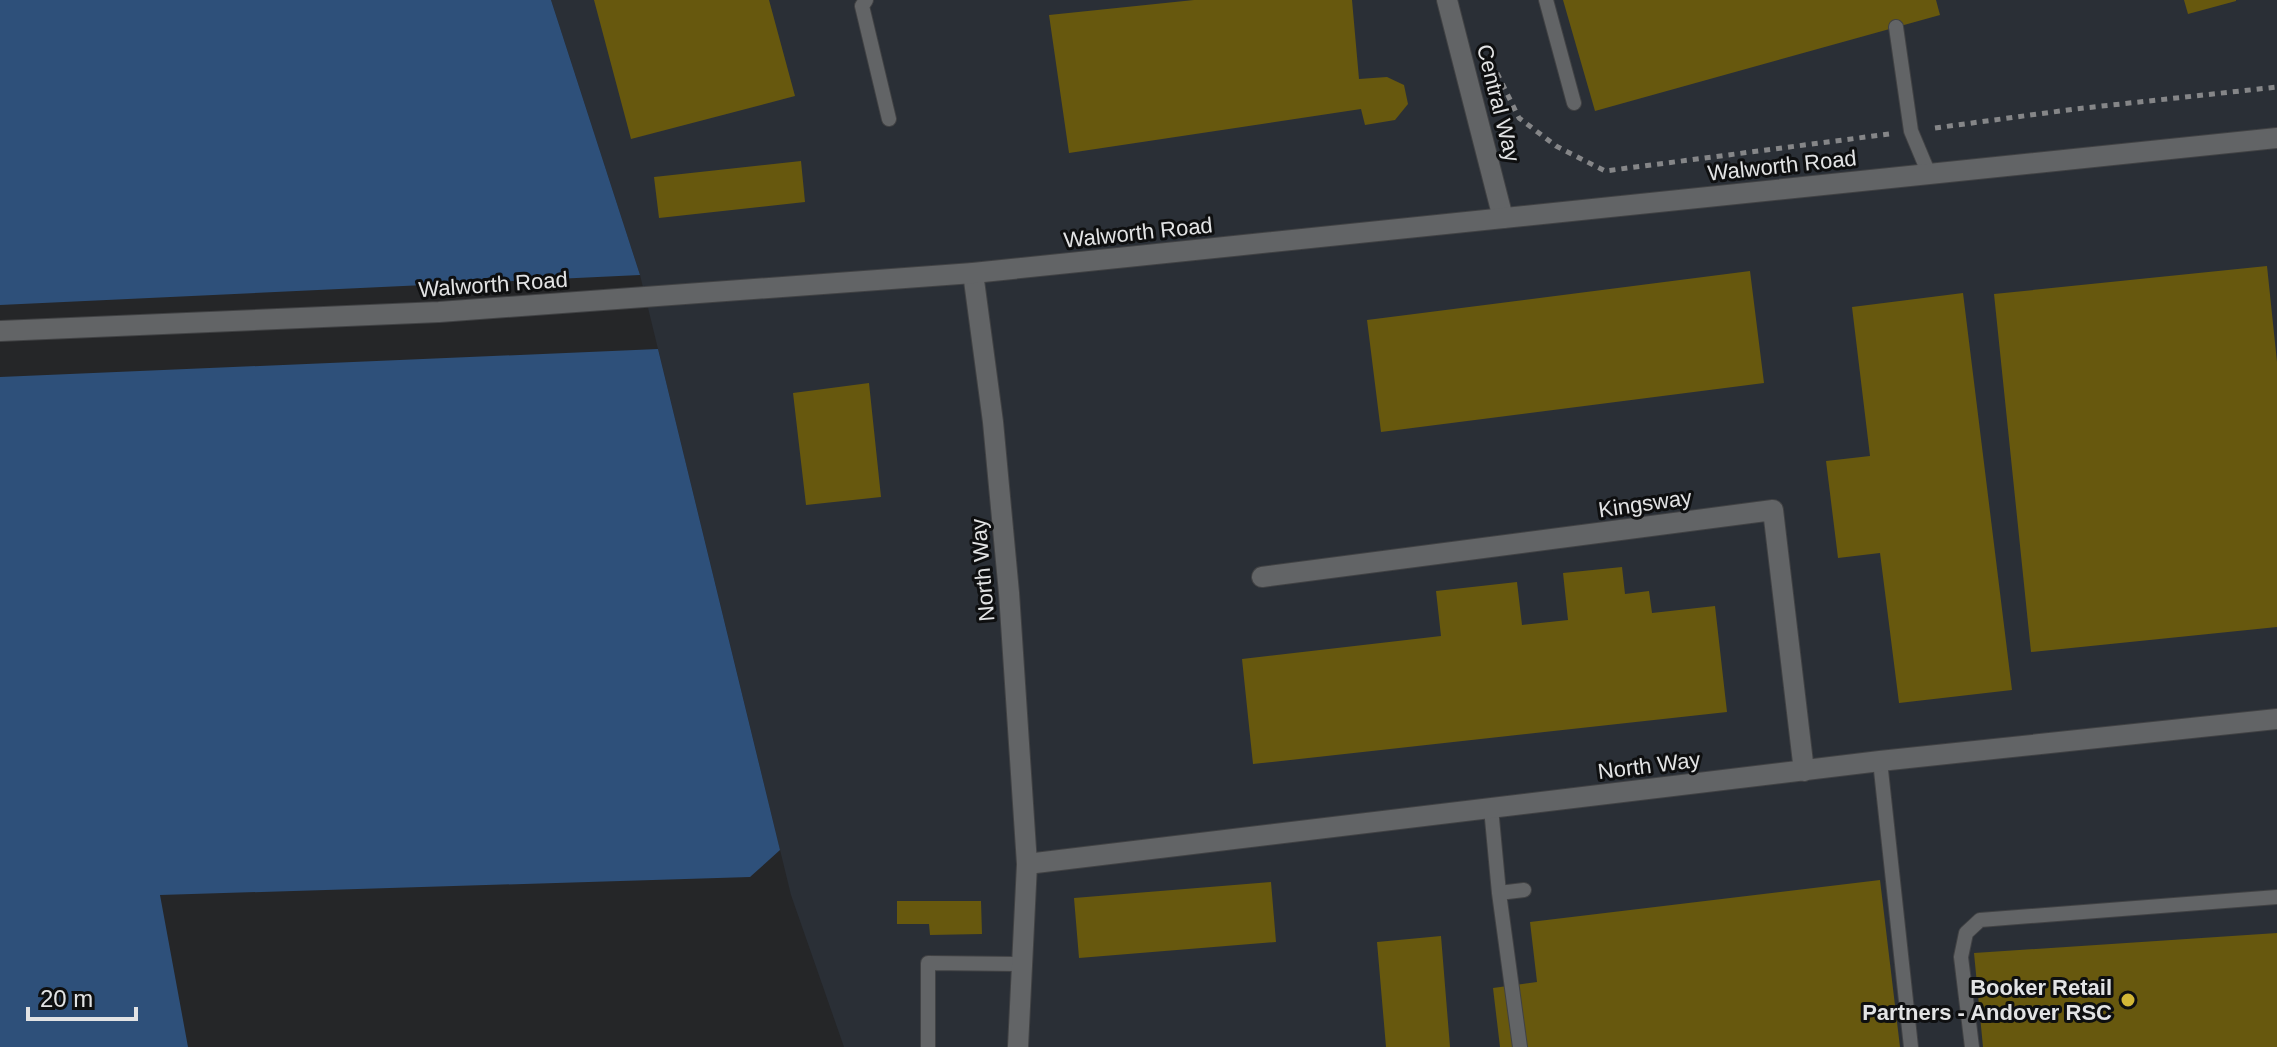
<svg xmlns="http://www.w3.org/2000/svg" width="2277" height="1047" font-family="Helvetica,sans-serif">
	<rect width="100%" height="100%" fill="#252628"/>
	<path fill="#2a2f36" d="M551 0H2277V1047H844L791 895 640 275Z"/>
	<path fill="#2e507a" d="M0 0H551L640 275 0 305Z
		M658 349 780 850 750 877 160 895 188 1047H0V377Z"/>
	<path fill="#67580e" d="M594 0H769L795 96 631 139Z
		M1194 0H1352L1359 79 1387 77 1404 85 1408 104 1395 120 1365 125 1361 109 1069 153 1049 15Z
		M1563 0H1936L1940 15 1595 111Z
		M2184 0H2236V1L2188 14Z
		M801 161 805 202 659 218 654 177Z
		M2267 266 2277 362V627L2031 652 1994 294Z
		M1750 271 1764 383 1381 432 1367 320Z
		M1963 293 2012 690 1899 703 1880 553 1838 558 1826 461 1870 456 1852 307Z
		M869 383 881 497 806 505 793 393Z
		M1622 567 1625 594 1649 591 1652 613 1715 606 1727 712 1253 764 1242 659 1441 636 1436 591 1517 582 1522 625 1568 620 1563 573Z
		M1880 880 1900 1047H1500L1493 988 1537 982 1530 922Z
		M1271 882 1276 942 1079 958 1074 898Z
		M897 901H981L982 934 930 935 929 924H897Z
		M2277 933V1047H1983L1974 953Z
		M1441 936 1450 1047H1386L1377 942Z"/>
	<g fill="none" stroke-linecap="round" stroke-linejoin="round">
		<defs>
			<path id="service" d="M866 0 862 6 889 119
				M1546 0 1574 103
				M1896 27 1911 131 1929 174
				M1880 761 1911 1047
				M1491 808 1499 893 1524 890
				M1499 893 1520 1047
				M928 1047V963L1022 964
				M1972 1047 1961 957 1966 933 1980 920 2277 897"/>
			<path id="minor" d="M1447 0 1503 218
				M973 273 993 422 1009 593 1027 864 1018 1047
				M1262 577 1773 510 1804 771
				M1027 864 1880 761 2277 719"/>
			<path id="tertiary" d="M0 331 439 312 973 273 2277 138"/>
		</defs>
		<use href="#service" stroke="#414244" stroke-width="16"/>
		<use href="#minor" stroke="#414244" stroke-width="22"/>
		<use href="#tertiary" stroke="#414244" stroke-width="22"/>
		<path stroke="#858688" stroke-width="5" stroke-dasharray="6 6" stroke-linecap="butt" d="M1497 73 1519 118 1556 146 1605 171 1889 134
			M1935 128 2075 109 2277 87"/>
		<use href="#service" stroke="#626466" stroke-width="14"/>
		<use href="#minor" stroke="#626466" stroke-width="20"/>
		<use href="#tertiary" stroke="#626466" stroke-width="20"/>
	</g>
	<circle fill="#d2b736" stroke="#0e0f10" stroke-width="3" cx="2128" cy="1000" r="8"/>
	<g text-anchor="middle" stroke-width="6" stroke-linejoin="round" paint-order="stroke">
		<g font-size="22" fill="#e2e3e4" stroke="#0e0f10">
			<text transform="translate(1499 103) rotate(76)" y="8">Central Way</text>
			<text transform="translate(1782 165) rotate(-6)" y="8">Walworth Road</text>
			<text transform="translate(1138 232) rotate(-6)" y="8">Walworth Road</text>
			<text transform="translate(493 284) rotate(-4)" y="8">Walworth Road</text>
			<text transform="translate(1645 503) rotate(-8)" y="8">Kingsway</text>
			<text transform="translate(982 570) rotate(-95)" y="8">North Way</text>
			<text transform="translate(1649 765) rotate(-7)" y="8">North Way</text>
		</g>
		<g font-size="22" font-weight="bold" fill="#e2e3e4" stroke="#0e0f10" text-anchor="end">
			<text x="2112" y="995">Booker Retail<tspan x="2112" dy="25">Partners - Andover RSC</tspan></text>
		</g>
	</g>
	<path d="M28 1007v12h108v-12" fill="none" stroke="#e2e3e4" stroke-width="4"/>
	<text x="40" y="1007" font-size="24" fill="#e2e3e4" stroke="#0e0f10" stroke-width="6" paint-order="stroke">20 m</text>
</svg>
